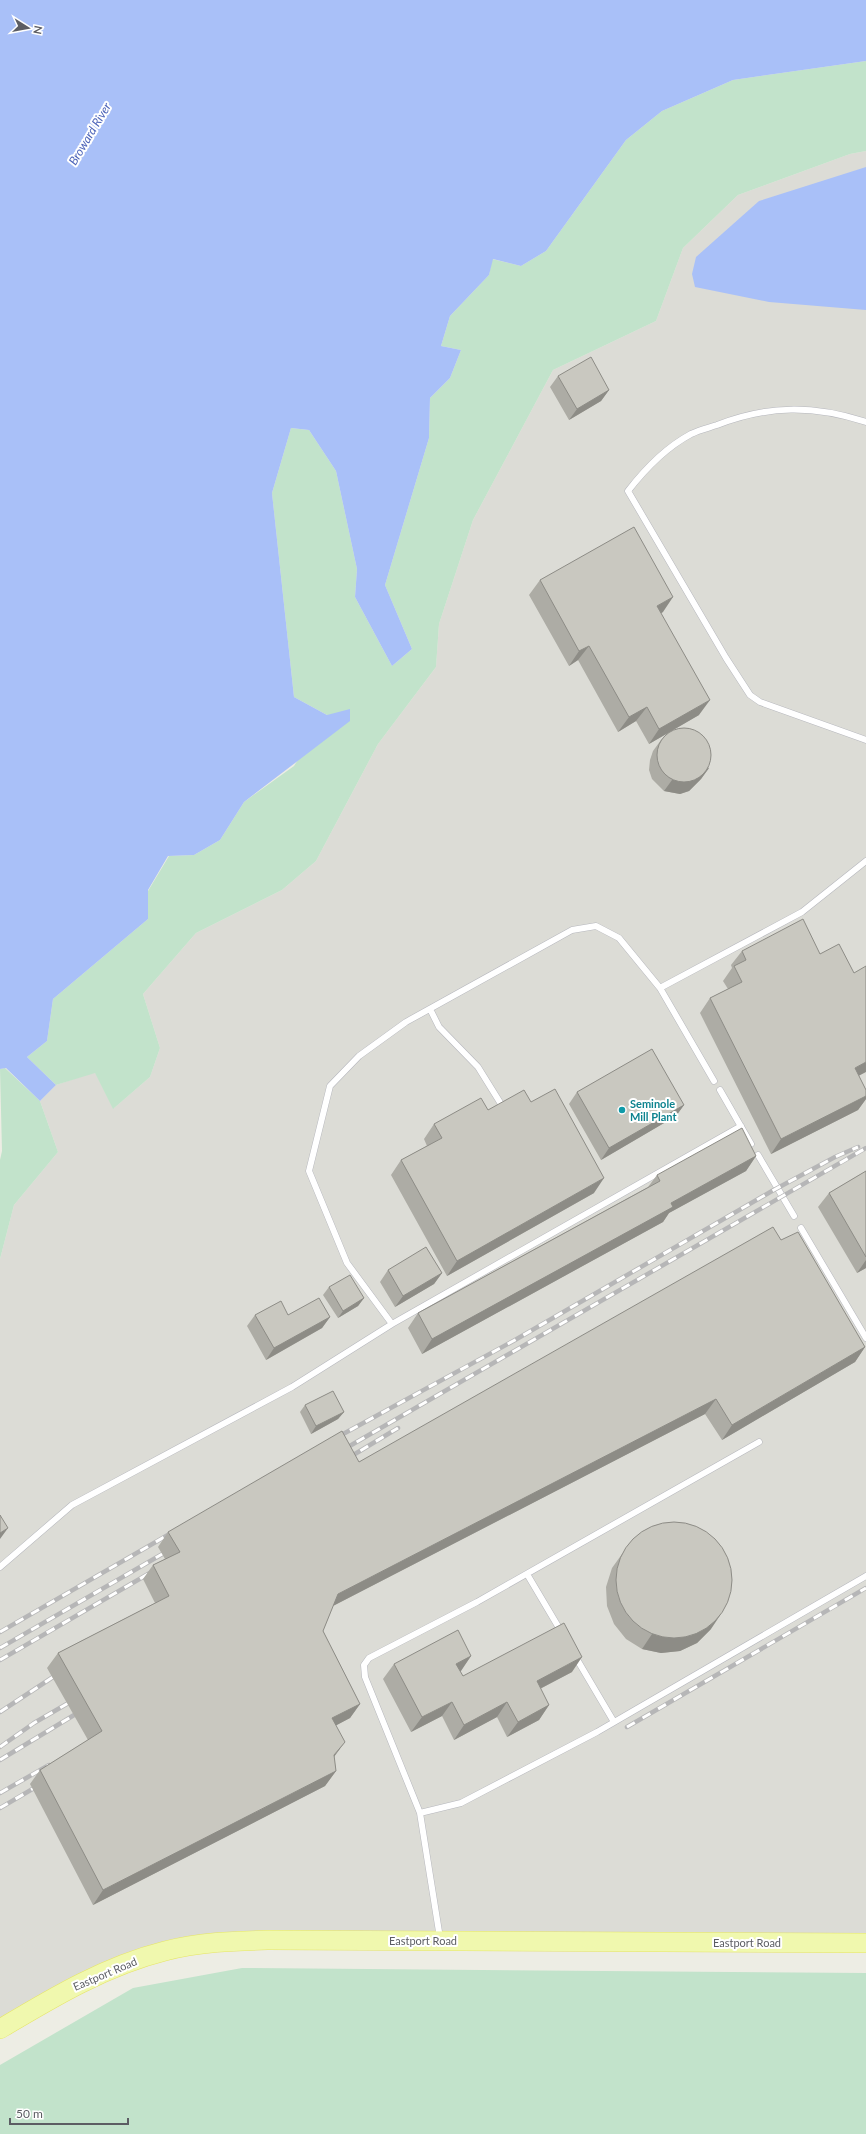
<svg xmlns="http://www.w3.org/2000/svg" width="866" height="2134" font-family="Lato,sans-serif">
	<rect width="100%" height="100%" fill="#edede4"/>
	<path fill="#dcdcd6" d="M866 151V1935L243 1931 184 1938 0 2020V1259L14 1205 58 1152 40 1101 56 1085 95 1072 114 1108 150 1077 160 1048 143 994 196 933 282 890 316 861 378 744 436 667 439 624 473 520 553 370 656 321 683 248 738 195 850 154Z"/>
	<path fill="#c2e3cb" d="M866 61V151L850 154 738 195 683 248 656 321 553 370 473 520 439 624 436 667 378 744 316 861 282 890 196 933 143 994 160 1048 150 1077 113 1109 95 1073 56 1085 27 1057 47 1041 53 999 148 919V891L169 856 194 855 220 840 244 802 294 766 327 715 294 697 272 493 291 428 309 430 336 471 357 569 355 597 392 666 412 649 385 585 429 438 430 398 450 378 461 350 441 346 450 316 489 275 492 259 521 266 546 251 626 140 662 111 733 80Z
		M5 1068 40 1101 58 1152 14 1205 0 1259V1160L2 1151 0 1069Z
		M242 1968 866 1973V2134H0V2065L133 1988Z"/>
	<path fill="#a9c0f8" d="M0 0H866V61L733 80 662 111 626 140 546 251 521 266 493 259 489 275 450 316 441 346 461 350 450 378 430 398 429 438 385 585 412 649 392 666 355 597 357 569 336 471 309 430 291 428 272 493 294 697 327 715 350 709V721L244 802 220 840 194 855 168 856 148 890V919L53 999 47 1041 27 1057 56 1085 40 1101 6 1068 0 1069Z
		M866 167V310L769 302 695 287 692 274 696 257 759 201Z"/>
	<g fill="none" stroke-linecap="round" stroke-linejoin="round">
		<defs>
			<path id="lane" d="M866 422C813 405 769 405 717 425 708 428 699 430 691 434 665 448 645 469 628 491L726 658 750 695 760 702 866 740
				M430 1009 439 1027 478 1067 501 1104
				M714 1081 660 988 802 912 866 861
				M720 1090 751 1144
				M758 1155 794 1216
				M801 1228 866 1338
				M392 1324 741 1126
				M0 1567 72 1505 292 1387 392 1324 347 1263 309 1171 330 1086 359 1056 406 1022 572 930 596 926 619 938 660 988
				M527 1574 562 1633
				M575 1656 614 1722
				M420 1813 365 1677 364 1665 369 1658 477 1602 759 1442
				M440 1938 420 1813 461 1803 597 1732 866 1576"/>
			<path id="primary" d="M0 2029C52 1998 105 1966 165 1951 199 1942 234 1941 268 1940L866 1943"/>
		</defs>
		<use href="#lane" stroke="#b6b7bd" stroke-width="7"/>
		<use href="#primary" stroke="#e6e564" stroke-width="20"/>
		<use href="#lane" stroke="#fff" stroke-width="6"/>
		<use href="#primary" stroke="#f0f8ae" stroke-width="19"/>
		<defs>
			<path id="rail" d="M334 1439 515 1340 772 1191 835 1157 858 1147
				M341 1451 866 1148
				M345 1460 398 1428
				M0 1632 173 1532
				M0 1648 171 1549
				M0 1660 155 1570
				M0 1712 53 1677
				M627 1727 866 1588
				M0 1747 34 1723 77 1698
				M0 1760 84 1709
				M0 1793 49 1765
				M0 1808 41 1784"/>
		</defs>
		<use href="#rail" stroke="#b6b6b7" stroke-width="4.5"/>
		<use href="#rail" stroke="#fff" stroke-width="3" stroke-dasharray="9" stroke-linecap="butt"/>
	</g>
	<path fill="#adaca5" d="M558 376 609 390 601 401 569 420 550 387Z
		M540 580 663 612 661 613 699 715 668 733 709 768 701 779 689 791 680 794 664 791 652 779 649 770 650 760 653 751 661 740 668 733 649 744 636 721 618 732 578 660 569 666 529 595Z
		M742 951 859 1076 866 1090V1099L858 1110 771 1154 700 1013 710 998 728 989 723 981 732 968 731 965Z
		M577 1092 684 1105 676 1116 601 1160 569 1104Z
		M531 1102 594 1193 447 1276 391 1175 401 1160 427 1146 424 1139 434 1124 488 1110Z
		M756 1156 746 1171 669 1213 663 1222 422 1354 408 1328 418 1313 648 1187 657 1175Z
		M866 1171V1268L857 1273 818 1207 829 1193Z
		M781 1240 865 1347 855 1362 722 1440 705 1414 333 1606 323 1631 360 1704 350 1718 336 1725 334 1758 336 1771 325 1786 93 1905 30 1784 40 1770 88 1740 47 1668 58 1653 155 1603 143 1579 153 1565 165 1559 158 1547 168 1532 359 1462Z
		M388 1270 442 1273 434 1284 395 1307 380 1282Z
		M329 1287 364 1298 358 1306 338 1318 323 1295Z
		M255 1315H288L330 1317 322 1328 266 1360 247 1326Z
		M305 1405 344 1412 338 1419 311 1434 300 1412Z
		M622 1554 711 1629 697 1643 680 1651 661 1653 642 1649 626 1639 614 1624 607 1606 606 1587 612 1568Z
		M471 1656 460 1671 463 1676 572 1672 540 1689 549 1705 539 1720 507 1737 497 1717 454 1740 442 1716 411 1732 383 1679 394 1664Z"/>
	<path fill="#8d8c86" d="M609 390 601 401 569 420 577 409Z
		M673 597 663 612 647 621 657 606Z
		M589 646 578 660 569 666 579 651Z
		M710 700 699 715 649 744 659 729Z
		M647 707 636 721 618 732 629 717Z
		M709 768 701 779 689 791 680 794 664 791 672 780Z
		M866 1062V1072L845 1083 855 1068Z
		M866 1096V1099L858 1110 771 1154 781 1139Z
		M684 1105 676 1116 601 1160 609 1148Z
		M756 1156 746 1171 669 1213 663 1222 422 1354 432 1339 671 1203Z
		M604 1178 594 1193 447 1276 457 1261Z
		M866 1260V1268L857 1273Z
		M442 1273 434 1284 395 1307 403 1296Z
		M364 1298 358 1306 338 1318 343 1311Z
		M330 1317 322 1328 266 1360 274 1348Z
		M865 1347 855 1362 722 1440 732 1425Z
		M716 1399 705 1414 327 1609 338 1594Z
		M344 1412 338 1419 311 1434 316 1426Z
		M8 1528 0 1539V1533Z
		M721 1614 711 1629 697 1643 680 1651 661 1653 642 1649 652 1634Z
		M471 1656 461 1671 446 1679 456 1664Z
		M582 1657 572 1672 526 1696 537 1681Z
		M452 1702 442 1716 411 1732 422 1717Z
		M507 1702 497 1717 454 1740 464 1725Z
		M360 1704 350 1718 322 1733 332 1718Z
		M549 1705 539 1720 507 1737 518 1722Z
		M345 1742 334 1757 323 1770 334 1755Z
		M336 1771 325 1786 93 1905 103 1890Z"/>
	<path fill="#c9c8c0" stroke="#8d8c86" d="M591 357 609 390 577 409 558 376Z
		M634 527 673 597 657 606 710 700 659 729 647 707 629 717 589 646 579 651 540 580Z
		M657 755a27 27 0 1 1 54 0a27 27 0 1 1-54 0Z
		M803 919 820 954 839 944 854 973 866 966V1062L855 1068 866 1090V1096L781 1139 710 998 742 982 734 966 746 960 742 951Z
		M652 1049 684 1105 609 1148 577 1092Z
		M555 1089 604 1178 457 1261 401 1160 442 1138 434 1124 481 1098 488 1110 524 1090 531 1102Z
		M742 1128 756 1156 671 1203 673 1207 432 1339 418 1313 660 1181 657 1175Z
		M866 1171V1257L829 1193Z
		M773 1227 781 1240 798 1232 865 1347 732 1425 716 1399 338 1594 323 1631 360 1704 332 1718 345 1742 334 1755 336 1771 103 1890 40 1770 102 1731 58 1653 169 1596 153 1565 180 1552 168 1532 342 1431 359 1462Z
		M426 1247 442 1273 403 1296 388 1270Z
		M350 1275 364 1298 343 1311 329 1287Z
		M319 1298 330 1317 274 1348 255 1315 281 1301 288 1315Z
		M333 1391 344 1412 316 1426 305 1405Z
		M0 1515 8 1528 0 1533Z
		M616 1580a58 58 0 1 1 116 0a58 58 0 1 1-116 0Z
		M564 1623 582 1657 537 1681 549 1705 518 1722 507 1702 464 1725 452 1702 422 1717 394 1664 458 1630 471 1656 456 1664 463 1676Z"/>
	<circle fill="#0f9aa8" stroke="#fff" stroke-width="1.5" cx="622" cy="1110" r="4"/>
	<g text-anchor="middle" stroke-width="4" stroke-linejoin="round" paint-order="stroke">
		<g font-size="11" font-weight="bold" fill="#0d838f" stroke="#fff" text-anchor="start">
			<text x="630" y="1108">Seminole<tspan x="630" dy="13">Mill Plant</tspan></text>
		</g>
		<g font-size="11" fill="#5c5d63" stroke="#fff">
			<text x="423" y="1945">Eastport Road</text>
			<text x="747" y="1947">Eastport Road</text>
			<text transform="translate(105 1974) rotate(-23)" y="4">Eastport Road</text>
		</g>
		<g font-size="12" font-style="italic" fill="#4e65b9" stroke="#fff">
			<text transform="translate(90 134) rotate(-59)" y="4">Broward River</text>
		</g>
	</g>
	<g transform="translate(28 28) rotate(101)" stroke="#ffffff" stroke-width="3" paint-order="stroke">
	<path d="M0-3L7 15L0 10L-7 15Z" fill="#5c5d63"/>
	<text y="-6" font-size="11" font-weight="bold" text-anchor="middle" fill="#5c5d63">N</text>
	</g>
	<path d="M10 2118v6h118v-6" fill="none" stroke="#5c5d63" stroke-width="2"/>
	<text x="16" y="2118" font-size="12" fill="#5c5d63" stroke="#ffffff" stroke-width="3" paint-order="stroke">50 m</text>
</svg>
